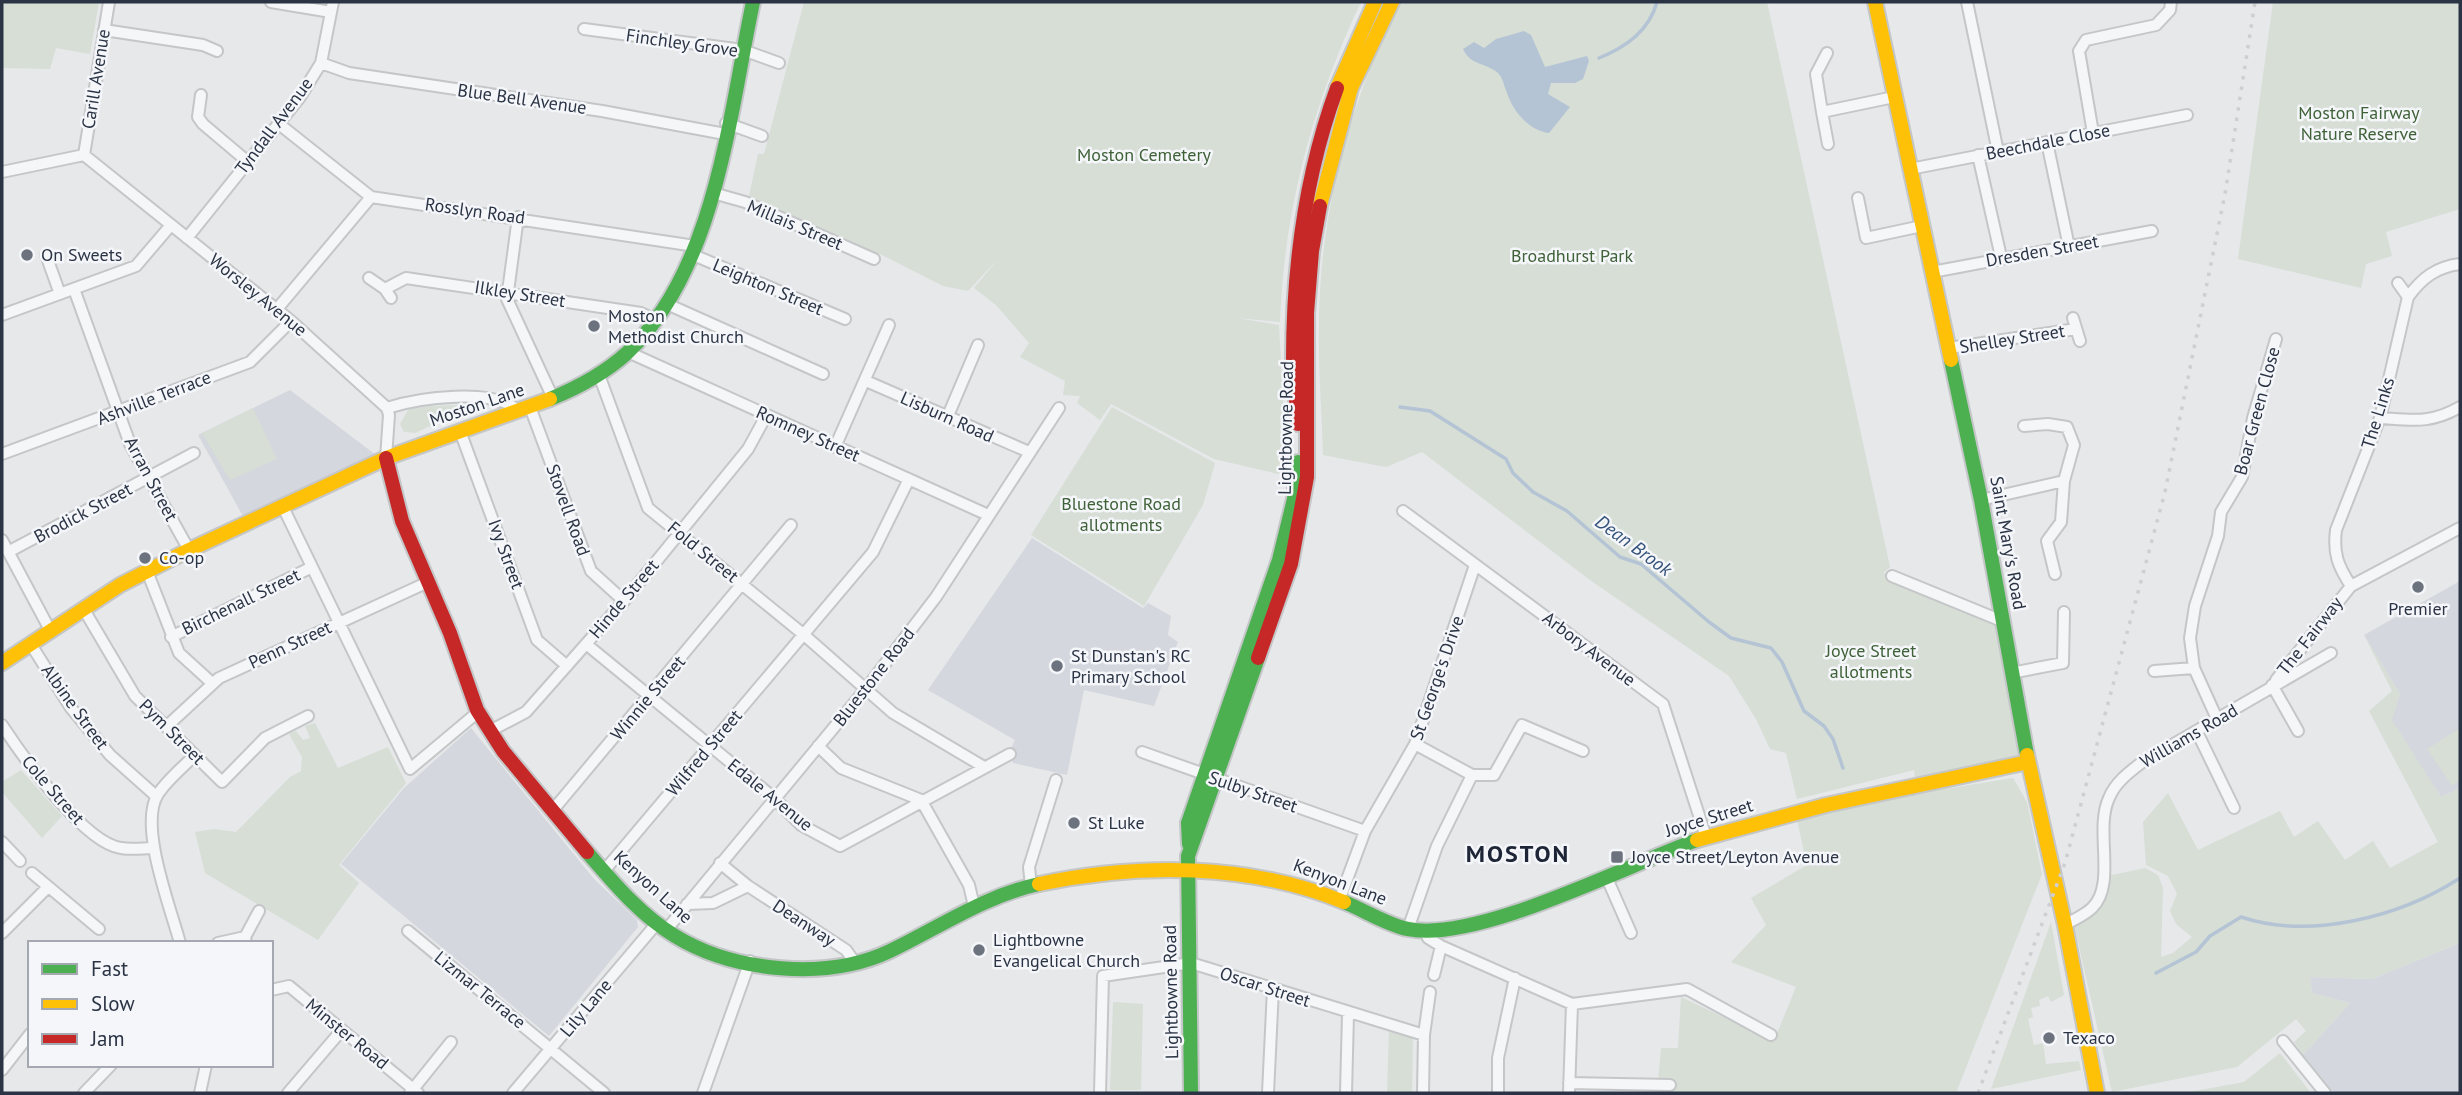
<svg xmlns="http://www.w3.org/2000/svg" width="2462" height="1095" font-family="'PT Sans',sans-serif">
	<rect width="100%" height="100%" fill="#e6e8ea"/>
	<path fill="#d4d7dd" d="M290 390 380 458 244 518 198 435Z
		M1032 538 1143 608 1148 603 1171 616 1168 635 1178 642 1154 706 1084 690 1067 775 1013 763 1009 753 1015 740 928 690Z
		M2460 581V788L2441 797 2391 720 2400 694 2364 635Z
		M471 728 594 879 637 920 638 927 549 1036 341 864 404 788Z
		M2460 943V1093H2334L2303 1055 2350 1003 2312 993 2310 977 2372 979Z"/>
	<path fill="#d6ded6" d="M2 2H99L90 54 56 48 50 69 2 68Z
		M804 2H1361C1313 103 1284 209 1280 322L1237 318 1279 325 1287 476 1214 459 1111 404 1100 420 1077 403 1080 396 1063 395 1065 381 1020 357 1029 343 996 305 974 288 998 259 968 291 943 286 882 255 749 196 758 154H764Z
		M1400 2H1767L1890 567 1883 573 2002 621 2028 762 1916 785 1914 770 1797 799 1786 753 1770 749 1756 719 1729 676 1590 580 1422 452 1386 467 1323 455C1322 412 1318 369 1319 326 1319 215 1350 100 1400 2Z
		M2273 2H2460V209L2386 232 2392 256 2366 264 2361 288 2238 259Z
		M477 404 415 433 404 432 400 424 410 407Z
		M1112 407 1215 463 1203 505 1144 606 1031 535Z
		M253 408 277 459 230 480 202 433Z
		M2364 635 2400 694 2392 720 2441 797 2460 788V943L2372 979 2310 977 2312 993 2350 1003 2303 1055 2294 1042 2306 1031 2296 1019 2237 1067 2112 1092 2073 920 2093 907 2103 877 2145 868 2158 875 2163 888 2161 957 2173 953 2192 937 2176 924 2170 911 2177 894 2168 876 2146 865 2143 822 2168 793 2198 850 2280 811 2294 837 2318 821 2345 860 2373 841 2390 868 2438 842 2369 711 2392 691Z
		M315 723 338 768 388 747 406 783 339 865 359 883 318 940 205 873 195 832 214 829 236 832 290 777 301 771 302 757 289 734 296 731 303 740 310 738 305 726Z
		M2460 728V781L2452 786 2427 749Z
		M21 770 62 816 42 838 2 792V782Z
		M2013 778 2027 802 2042 874 1956 1093H1657L1661 1048H1678L1681 997 1774 1041 1796 987 1731 962 1766 925 1751 898 1807 865 1797 820 1920 793Z
		M2051 922 2064 995 2051 1002 2048 996 2039 1000 2040 1006 2031 1008 2033 1017 2028 1019 2034 1045 2043 1043 2046 1064 2079 1061 2081 1070 1991 1089Z
		M1113 1002 1143 1004 1141 1090H1110Z
		M1389 1030 1413 1037 1412 1093H1387Z
		M2280 1053 2311 1093H2184L2244 1082Z"/>
	<path fill="#b4c4d5" d="M1524 31 1531 35 1545 67 1587 56 1589 61 1583 79 1575 83H1551L1548 94 1570 107 1549 133C1529 131 1513 111 1507 93 1504 86 1503 78 1498 73 1485 62 1471 66 1463 49L1474 42 1484 48 1496 39Z"/>
	<g fill="none" stroke-linecap="round" stroke-linejoin="round">
		<path stroke="#b4c4d5" stroke-width="3.5" d="M1599 58C1626 47 1649 31 1657 2
			M1400 407 1430 411 1506 459 1513 473 1533 492 1567 511 1620 557 1641 564 1709 622 1731 638 1771 648 1782 662 1804 711 1824 726 1833 739 1843 768
			M2156 973 2196 952 2210 936 2241 917C2310 940 2400 917 2460 878"/>
		<defs>
			<path id="street" d="M271 2 331 12
				M1967 2 1998 152
				M584 29 743 50 779 63
				M104 30 203 45 217 51
				M1827 53 1816 74 1822 112 1894 97
				M321 63 349 73 602 111 725 134
				M201 95 198 117 203 124 248 162
				M1822 112 1828 144
				M726 123 762 136
				M279 124 371 197 695 246
				M2093 133 2079 51 2086 40 2156 25 2170 10 2171 2
				M2047 142 2069 247
				M84 155 291 321 387 408 389 415 386 458
				M84 155 109 2
				M1978 155 2001 257
				M1910 169 2187 115
				M2 172 84 155
				M713 193 745 202 874 259
				M1858 198 1866 238 1922 226
				M518 217 507 299 553 398
				M187 238 300 97 321 63 333 2
				M691 254 845 319
				M46 255 60 294
				M1932 272 2152 231
				M369 278 385 289 391 298
				M2398 283 2408 297
				M74 289 130 444 189 550
				M385 289 406 278 641 313 656 320
				M667 304 823 374
				M277 309 371 197
				M2 315 136 266 171 225
				M2073 318 2080 341
				M1949 348 2076 329
				M628 352 988 515
				M599 375 648 508 803 634 893 713 984 767
				M866 381 1029 452
				M530 407 591 571 624 601
				M387 408C418 398 493 387 519 411
				M947 418 978 345
				M2380 418C2413 420 2430 424 2460 407
				M2024 426 2048 424 2067 427 2074 445 2064 481 2061 522 2047 541 2055 574
				M460 431 537 640 567 666
				M835 447 889 325
				M2 454 250 362 291 321
				M1981 500 2064 481
				M282 505 410 769 478 712
				M1403 511 1663 704 1706 837
				M2 540 50 630
				M8 552 194 453
				M147 571 179 653 212 683
				M1892 576 2002 621
				M2351 586C2338 566 2333 554 2336 530L2380 418 2408 297C2422 278 2436 267 2460 264
				M83 608 135 696 222 782 265 738 308 716
				M171 637 312 567
				M30 643 71 708 110 755 156 796
				M586 644 774 798 801 825 840 846 1010 754
				M2154 671 2194 668
				M2011 673 2063 663 2064 612
				M2276 680 2351 586 2460 528
				M2272 685 2298 731
				M2218 721 2194 668 2190 638 2195 606 2218 536 2221 512 2242 477 2253 418 2276 339
				M2 725C23 757 84 843 121 848 132 850 144 848 154 848
				M167 726 219 678 426 583
				M490 731 526 712 624 601 748 449 766 416
				M2197 732 2234 808
				M1415 744 1472 775H1494L1522 725 1583 751
				M818 746 841 768 921 800 969 885 974 906
				M1142 752 1365 831
				M553 810 791 525
				M2 842 20 861
				M720 863 748 886 846 950 856 964
				M604 871 873 552 909 479
				M32 873 99 929
				M1606 876 1631 933
				M1031 886 1029 867 1056 780
				M1339 901 1365 831 1415 744 1475 565
				M687 904 713 903 748 886
				M2065 925C2073 920 2085 915 2092 908 2117 884 2094 830 2109 798 2115 783 2128 773 2141 763L2331 653
				M667 929 865 690 936 597 1059 408
				M1408 929 1437 846 1472 775
				M408 931 604 1093
				M1425 931 1428 938 1441 946 1572 1004 1687 989 1771 1035
				M2 933 48 887
				M180 943C171 909 138 825 158 794 167 780 183 767 195 755
				M218 943 245 937
				M246 943 245 937 259 911
				M1434 975 1441 946
				M271 990 289 986 418 1093
				M2283 1041 2325 1093
				M2 1070 30 1034
				M1569 1083 1670 1085
				M84 1093 111 1065
				M200 1093 206 1065
				M288 1093 341 1031
				M410 1093 451 1042
				M513 1093 658 922
				M703 1093 750 961
				M1100 1093 1103 976 1191 963 1424 1035
				M1268 1093 1273 989
				M1346 1093 1348 1014
				M1423 1093 1424 1035 1430 992
				M1498 1093V1058L1515 978
				M1569 1093 1572 1004"/>
			<path id="fast" d="M1951 360 1981 500 2027 755
				M550 399C577 388 605 373 627 353 716 269 729 116 753 2
				M1189 844 1188 823 1279 560 1294 499 1298 462
				M587 852C613 882 640 915 675 936 734 972 827 981 890 951 940 927 984 896 1039 884
				M1344 902C1364 910 1387 925 1408 929 1477 943 1627 865 1697 840
				M1191 1093 1188 856 1258 658"/>
			<path id="slow" d="M1875 2 1951 360
				M1337 88 1375 2
				M1320 206 1351 88 1392 2
				M2 663 120 585 189 550 386 458 550 399
				M2027 755 2065 925 2097 1093
				M1697 840 1826 805 2028 762
				M1039 884C1139 863 1249 863 1344 902"/>
			<path id="jam" d="M1298 424C1297 403 1293 382 1293 360 1293 268 1305 175 1337 88
				M386 458 402 521 450 633 477 710 503 751 587 852
				M1258 658 1291 564 1307 477V313L1312 251 1320 206"/>
		</defs>
		<use href="#street" stroke="#c4c6c8" stroke-width="14"/>
		<use href="#fast" stroke="#c4c6c8" stroke-width="18"/>
		<use href="#slow" stroke="#c4c6c8" stroke-width="18"/>
		<use href="#jam" stroke="#c4c6c8" stroke-width="18"/>
		<use href="#street" stroke="#f5f6f7" stroke-width="10"/>
		<use href="#fast" stroke="#4caf50" stroke-width="14"/>
		<use href="#slow" stroke="#ffc107" stroke-width="14"/>
		<use href="#jam" stroke="#c62828" stroke-width="14"/>
		<path stroke="#cecfd2" stroke-width="3.5" stroke-dasharray="3.5 7" stroke-linecap="butt" d="M1978 1093 2065 863 2165 492 2225 194 2255 2"/>
	</g>
	<g fill="#6c737f" stroke="#f4f6f9" stroke-width="2.5">
		<circle cx="27" cy="255" r="7"/>
		<circle cx="594" cy="326" r="7"/>
		<circle cx="145" cy="558" r="7"/>
		<circle cx="2418" cy="587" r="7"/>
		<circle cx="1057" cy="666" r="7"/>
		<circle cx="1074" cy="823" r="7"/>
		<rect x="1610" y="850" width="14" height="14" rx="3.5"/>
		<circle cx="979" cy="950" r="7"/>
		<circle cx="2049" cy="1038" r="7"/>
	</g>
	<g text-anchor="middle" stroke-width="5" stroke-linejoin="round" paint-order="stroke">
		<g font-size="18" fill="#2b3445" stroke="#f4f6f9">
			<text transform="translate(682 43) rotate(8)" y="6">Finchley Grove</text>
			<text transform="translate(96 79) rotate(-81)" y="6">Carill Avenue</text>
			<text transform="translate(522 99) rotate(8)" y="6">Blue Bell Avenue</text>
			<text transform="translate(274 126) rotate(-53)" y="6">Tyndall Avenue</text>
			<text transform="translate(2048 142) rotate(-11)" y="6">Beechdale Close</text>
			<text transform="translate(475 211) rotate(8)" y="6">Rosslyn Road</text>
			<text transform="translate(795 225) rotate(23)" y="6">Millais Street</text>
			<text transform="translate(2042 251) rotate(-10)" y="6">Dresden Street</text>
			<text transform="translate(768 287) rotate(23)" y="6">Leighton Street</text>
			<text transform="translate(520 294) rotate(9)" y="6">Ilkley Street</text>
			<text transform="translate(258 295) rotate(39)" y="6">Worsley Avenue</text>
			<text transform="translate(2012 339) rotate(-9)" y="6">Shelley Street</text>
			<text transform="translate(154 398) rotate(-21)" y="6">Ashville Terrace</text>
			<text transform="translate(477 405) rotate(-19)" y="6">Moston Lane</text>
			<text transform="translate(2257 411) rotate(-75)" y="6">Boar Green Close</text>
			<text transform="translate(2378 413) rotate(-73)" y="6">The Links</text>
			<text transform="translate(947 417) rotate(24)" y="6">Lisburn Road</text>
			<text transform="translate(1286 428) rotate(-89)" y="6">Lightbowne Road</text>
			<text transform="translate(808 434) rotate(24)" y="6">Romney Street</text>
			<text transform="translate(151 479) rotate(62)" y="6">Arran Street</text>
			<text transform="translate(568 510) rotate(70)" y="6">Stovell Road</text>
			<text transform="translate(83 513) rotate(-28)" y="6">Brodick Street</text>
			<text transform="translate(2008 543) rotate(80)" y="6">Saint Mary's Road</text>
			<text transform="translate(703 552) rotate(39)" y="6">Fold Street</text>
			<text transform="translate(506 554) rotate(70)" y="6">Ivy Street</text>
			<text transform="translate(624 599) rotate(-50)" y="6">Hinde Street</text>
			<text transform="translate(241 602) rotate(-26)" y="6">Birchenall Street</text>
			<text transform="translate(2310 636) rotate(-52)" y="6">The Fairway</text>
			<text transform="translate(290 645) rotate(-25)" y="6">Penn Street</text>
			<text transform="translate(1589 649) rotate(37)" y="6">Arbory Avenue</text>
			<text transform="translate(874 677) rotate(-52)" y="6">Bluestone Road</text>
			<text transform="translate(1437 678) rotate(-71)" y="6">St George's Drive</text>
			<text transform="translate(648 698) rotate(-50)" y="6">Winnie Street</text>
			<text transform="translate(75 707) rotate(54)" y="6">Albine Street</text>
			<text transform="translate(172 732) rotate(45)" y="6">Pym Street</text>
			<text transform="translate(2189 736) rotate(-30)" y="6">Williams Road</text>
			<text transform="translate(704 753) rotate(-50)" y="6">Wilfred Street</text>
			<text transform="translate(53 790) rotate(49)" y="6">Cole Street</text>
			<text transform="translate(1253 792) rotate(19)" y="6">Sulby Street</text>
			<text transform="translate(770 795) rotate(39)" y="6">Edale Avenue</text>
			<text transform="translate(1709 818) rotate(-17)" y="6">Joyce Street</text>
			<text transform="translate(1340 882) rotate(21)" y="6">Kenyon Lane</text>
			<text transform="translate(653 887) rotate(42)" y="6">Kenyon Lane</text>
			<text transform="translate(804 923) rotate(33)" y="6">Deanway</text>
			<text transform="translate(1265 987) rotate(18)" y="6">Oscar Street</text>
			<text transform="translate(480 990) rotate(39)" y="6">Lizmar Terrace</text>
			<text transform="translate(1171 992) rotate(-91)" y="6">Lightbowne Road</text>
			<text transform="translate(586 1008) rotate(-50)" y="6">Lily Lane</text>
			<text transform="translate(347 1034) rotate(39)" y="6">Minster Road</text>
		</g>
		<g font-size="18" fill="#3f6138" stroke="#f4f6f9">
			<text x="2359" y="119">Moston Fairway<tspan x="2359" dy="21">Nature Reserve</tspan></text>
			<text x="1144" y="161">Moston Cemetery</text>
			<text x="1572" y="262">Broadhurst Park</text>
			<text x="1121" y="510">Bluestone Road<tspan x="1121" dy="21">allotments</tspan></text>
			<text x="1871" y="657">Joyce Street<tspan x="1871" dy="21">allotments</tspan></text>
		</g>
		<g font-size="18" fill="#2b3445" stroke="#f4f6f9" text-anchor="start">
			<text x="41" y="261">On Sweets</text>
			<text x="608" y="322">Moston<tspan x="608" dy="21">Methodist Church</tspan></text>
			<text x="159" y="564">Co-op</text>
			<text x="2418" y="615" text-anchor="middle">Premier</text>
			<text x="1071" y="662">St Dunstan's RC<tspan x="1071" dy="21">Primary School</tspan></text>
			<text x="1088" y="829">St Luke</text>
			<text x="1631" y="863">Joyce Street/Leyton Avenue</text>
			<text x="993" y="946">Lightbowne<tspan x="993" dy="21">Evangelical Church</tspan></text>
			<text x="2063" y="1044">Texaco</text>
		</g>
		<g font-size="19" font-style="italic" fill="#34527a" stroke="#f4f6f9">
			<text transform="translate(1634 545) rotate(36)" y="7">Dean Brook</text>
		</g>
		<g font-size="24" font-weight="bold" letter-spacing="2" fill="#1d2536" stroke="#f4f6f9">
			<text x="1518" y="862">MOSTON</text>
		</g>
	</g>
	<rect width="2462" height="1095" fill="none" stroke="#2b3445" stroke-width="7"/>
	<rect x="28" y="941" width="245" height="126" fill="#f4f6f9" stroke="#a4a8b1" stroke-width="2"/>
	<rect x="42" y="964" width="35" height="10" fill="#4caf50" stroke="#a4a8b1" stroke-width="2"/>
	<text x="91" y="976" font-size="21" fill="#2b3445">Fast</text>
	<rect x="42" y="999" width="35" height="10" fill="#ffc107" stroke="#a4a8b1" stroke-width="2"/>
	<text x="91" y="1011" font-size="21" fill="#2b3445">Slow</text>
	<rect x="42" y="1034" width="35" height="10" fill="#c62828" stroke="#a4a8b1" stroke-width="2"/>
	<text x="91" y="1046" font-size="21" fill="#2b3445">Jam</text>
</svg>
